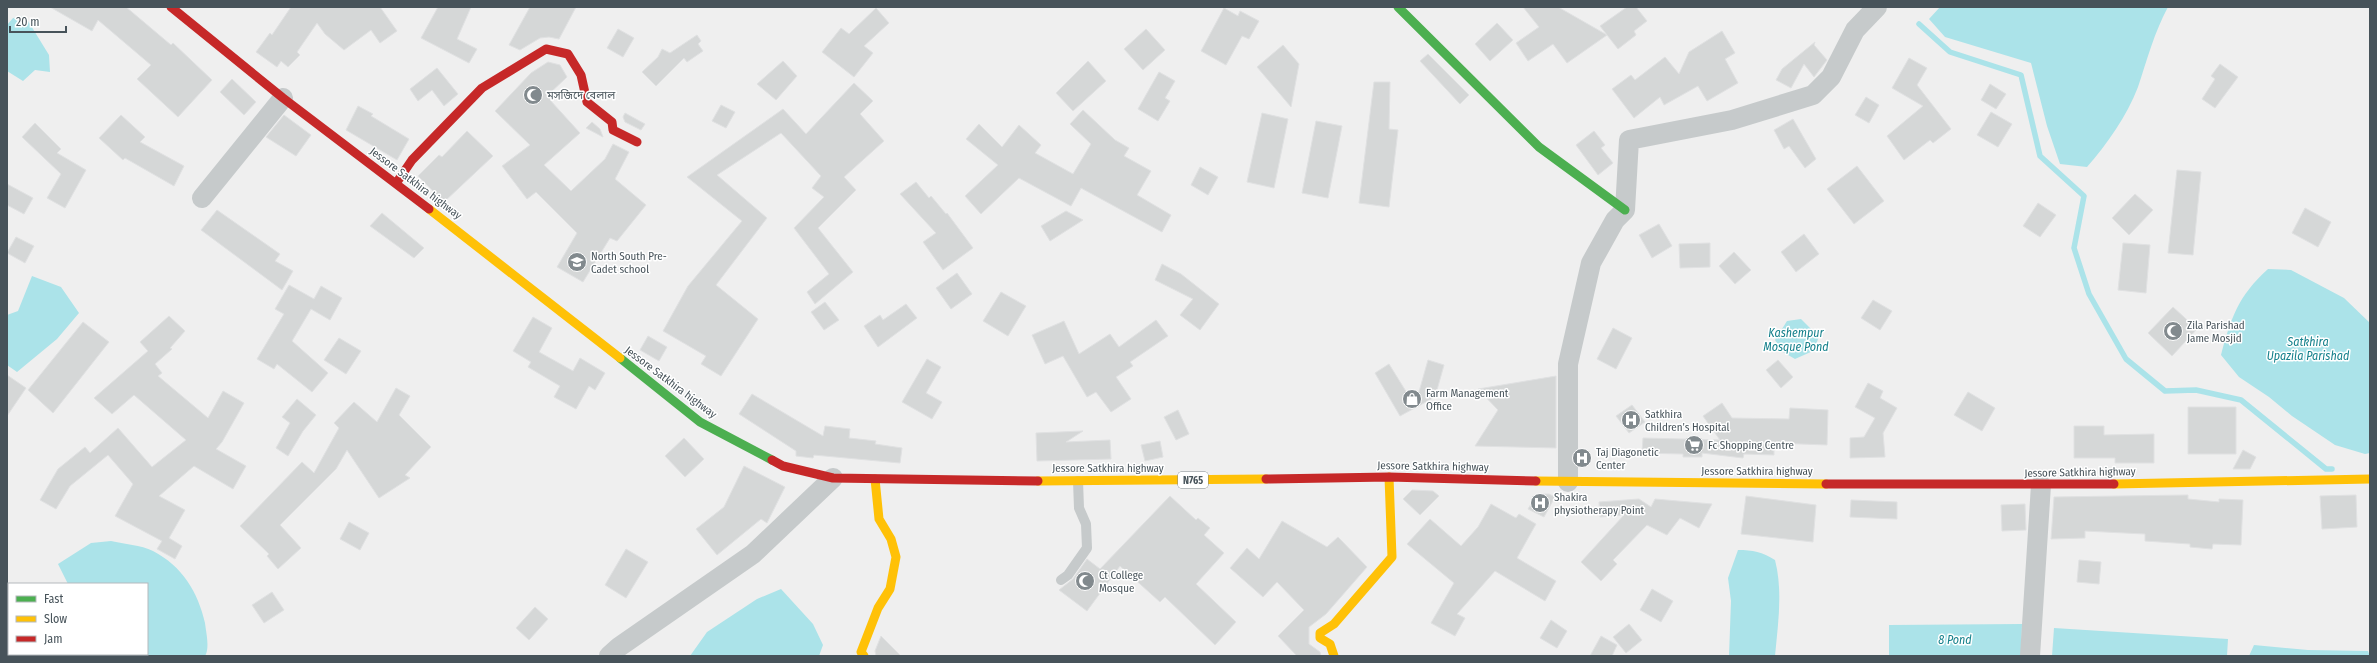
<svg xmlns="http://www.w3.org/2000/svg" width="2377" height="663" font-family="'Fira Sans Condensed','Noto Sans Bengali',sans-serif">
	<rect width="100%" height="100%" fill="#efefef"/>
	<path fill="#abe3e9" d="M1940 7H2168C2154 33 2147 60 2138 87 2127 116 2107 144 2087 167L2060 164 2047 126 2031 63 1945 37 1929 19Z
		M25 16 49 55 50 72 35 70 23 81 7 71V25L13 18Z
		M2268 269 2291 270 2344 298 2370 323V453L2365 454 2335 445 2292 416 2269 397 2239 377 2221 355C2231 318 2238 296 2268 269Z
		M32 276 61 287 79 313 57 339 17 372 7 365V315L18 311Z
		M1801 319 1819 337 1813 351 1795 359 1783 352 1775 340 1787 321Z
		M111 541C124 544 141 545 153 551 182 566 198 592 205 623 206 632 210 648 205 656H116L115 654H147V584H68L58 564 91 543Z
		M1738 550C1753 550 1762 552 1775 560 1783 591 1778 624 1775 656H1729L1731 601 1728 578Z
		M781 589 813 624 823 645 819 656H690L707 632 757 599Z
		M2022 624 2021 656H1889V625Z
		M2054 628 2228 639 2227 656H2052Z
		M2254 645 2308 650 2368 651 2370 656H2249Z"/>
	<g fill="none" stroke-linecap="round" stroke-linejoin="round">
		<path stroke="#abe3e9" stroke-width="5.5" d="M1919 24 1950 52 2021 75 2040 156 2084 196 2074 248 2089 294 2126 359 2165 391 2196 390 2241 400 2326 469H2332"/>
	</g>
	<path fill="#d5d7d7" stroke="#e0e1e2" d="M50 7H126L171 45 173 43 212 80 178 117 137 79 151 65 98 20 92 31Z
		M291 7H380L397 31 380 43 371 30 344 50 325 34 317 23 297 52 300 55 288 67 281 61 277 67 256 52 270 33 272 35Z
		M438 7H471L457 39 477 49 469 63 421 38Z
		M530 7H576L559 39 549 37 540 38 520 50 509 45Z
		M1523 7H1558L1607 35 1567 63 1553 44 1528 61 1516 43 1539 27Z
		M1627 7H1636L1647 21 1634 31 1636 35 1618 49 1600 26Z
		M876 8 889 23 864 46 873 53 854 77 822 52 841 28 849 34Z
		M1224 8 1238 16 1240 11 1259 21 1249 39 1242 36 1226 65 1201 51Z
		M1497 23 1513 40 1490 61 1475 44Z
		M618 29 634 38 623 57 607 48Z
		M1146 29 1165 50 1143 70 1124 49Z
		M1722 31 1735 53 1725 59 1738 83 1707 101 1698 86 1664 105 1660 97 1634 118 1612 89 1631 75 1635 80 1665 57 1679 74 1689 52Z
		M697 35 701 41 698 44 703 51 687 62 684 58 656 86 642 72 658 57 662 49 670 53Z
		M1815 42 1814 45 1827 60 1814 77 1804 64 1791 88 1776 80 1782 69Z
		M1283 45 1299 64 1291 107 1257 67Z
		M1428 54 1469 95 1460 104 1420 61Z
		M1909 58 1927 68 1917 85 1951 129 1933 143 1930 140 1904 160 1887 136 1923 106 1892 88Z
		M783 61 797 76 776 100 757 84Z
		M1088 61 1106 81 1073 111 1056 93Z
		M548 62 560 65 567 77 548 95 551 98 550 100 580 133 544 165 571 191 605 159 613 144 629 152 615 179 646 205 617 241 610 238 583 282 557 267 577 233 536 192 527 199 502 166 530 145 495 111 531 73Z
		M2220 64 2238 77 2215 108 2202 99 2215 79 2211 76Z
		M437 68 458 94 444 106 432 90 418 101 410 89Z
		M1159 72 1175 81 1165 98 1170 101 1158 121 1138 109Z
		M232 79 256 102 244 115 220 92Z
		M1374 82H1390L1389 129 1398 130 1389 207 1359 203Z
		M854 83 873 101 860 114 884 141 844 177 856 190 818 228 853 272 815 304 807 292 829 274 794 228 824 197 812 188 821 176 781 133 717 175 767 218 716 285 758 319 721 376 701 364 706 356 663 331 688 286 742 221 687 177 783 109 806 134Z
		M1990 84 2006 94 1996 109 1981 100Z
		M1866 97 1879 105 1869 123 1855 115Z
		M721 105 735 112 726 128 712 121Z
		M358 106 373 114 371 116 409 139 397 160 346 130Z
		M1083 110 1115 140 1129 148 1124 156 1151 171 1137 195 1171 215 1162 232 1081 188 1071 206 1019 178 981 214 965 196 998 165 966 139 979 124 1002 147 1019 125 1041 145 1035 153 1073 174 1091 144 1070 124Z
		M1991 112 2012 124 1998 147 1977 135Z
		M625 113 645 124 641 130 625 122 623 117Z
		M1262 113 1288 119 1274 188 1247 182Z
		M121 115 145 137 140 142 184 166 174 186 125 158 123 160 99 138Z
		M284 115 311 135 296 156 266 137Z
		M1793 119 1816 159 1805 168 1789 146 1784 149 1774 130Z
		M1316 121 1342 126 1328 198 1302 193Z
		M592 122 600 129 603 137 586 128Z
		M35 123 61 149 57 153 86 170 65 208 47 198 61 174 22 137Z
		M467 131 493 156 444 202 418 176 439 155 442 157Z
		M1594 131 1605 145 1601 148 1613 163 1598 175 1576 145Z
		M1857 166 1884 201 1854 224 1827 189Z
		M1200 167 1218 177 1208 195 1191 185Z
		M2177 170 2201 172 2193 255 2168 253Z
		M916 182 929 198 931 196 946 214 947 213 973 248 943 270 923 242 936 233 900 194Z
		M7 184 33 198 24 214 7 205Z
		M2135 194 2153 210 2129 235 2112 218Z
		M2038 203 2056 215 2040 237 2023 226Z
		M2305 208 2331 222 2318 247 2292 233Z
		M217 210 280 254 275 261 293 271 282 290 201 230Z
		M1066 211 1083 220 1050 241 1041 226Z
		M382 213 424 248 414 258 370 226Z
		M1659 224 1672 246 1652 258 1639 235Z
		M1804 234 1819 254 1796 272 1781 252Z
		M16 237 34 246 25 263 7 253Z
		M1710 243V267L1680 268 1679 244Z
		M2123 243 2150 245 2146 293 2118 290Z
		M1734 252 1751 270 1735 284 1719 266Z
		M1162 264 1181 274 1219 304 1200 330 1180 315 1193 299 1155 280Z
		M957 273 972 294 951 309 936 288Z
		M289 285 314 299 321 286 342 298 330 320 311 309 292 341 328 373 312 392 277 364 274 369 257 359 284 314 275 309Z
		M1001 292 1026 306 1008 336 983 321Z
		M1873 300 1892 311 1880 330 1861 318Z
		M825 302 839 320 824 330 811 312Z
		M906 304 917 318 878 347 864 326 880 315 883 320Z
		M2173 307 2197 329 2172 356 2148 333Z
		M169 316 185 331 170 348 172 349 155 364 162 373 158 376 208 418 223 391 244 403 222 442 216 449 246 466 233 489 194 466 159 496 185 510 169 538 182 546 175 559 157 549 162 541 115 516 133 484 108 455 70 486 56 509 40 500 58 469 85 447 90 453 118 428 152 467 186 440 134 395 112 414 94 398 148 351 140 342Z
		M533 317 552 328 539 352 573 371 580 358 605 373 595 390 589 386 576 409 554 397 560 386 528 367 531 362 513 351Z
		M1156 320 1168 336 1130 362 1133 366 1116 377 1131 399 1111 412 1096 392 1087 397 1063 356 1045 364 1032 335 1064 321 1079 354 1110 334 1119 347Z
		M83 322 109 342 53 413 28 390Z
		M1613 328 1632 338 1616 369 1597 359Z
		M648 336 667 347 659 361 640 350Z
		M339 338 361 351 346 374 324 360Z
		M927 359 941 367 926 393 942 402 932 419 902 402Z
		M1428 360 1444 365 1435 397 1400 416 1375 373 1389 364 1415 406Z
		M1778 360 1793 377 1781 388 1766 370Z
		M7 375 26 388 7 416Z
		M1556 376V448L1475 446 1498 410 1478 389Z
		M1868 383 1883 391 1880 398 1897 408 1883 433 1885 457 1850 458V438L1864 437 1875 418 1855 407Z
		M396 388 410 396 399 415 431 447 405 475 410 478 379 498 347 450 336 469 280 525 301 548 278 569 267 556 269 554 240 526 302 462 314 473 339 428 334 423 354 402 377 422Z
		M1968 392 1995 408 1982 431 1954 415Z
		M752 394 823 436 825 426 850 429 849 438 876 441 875 444 902 448 900 463 814 455 813 458 796 456V451L739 414Z
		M297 399 316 415 303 431 288 456 276 448 290 423 282 417Z
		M1722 403 1732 418 1789 419 1790 408 1828 410 1827 445 1774 443V455L1744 454 1743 458 1702 453V457H1683V454L1642 453 1643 438 1720 440 1703 416Z
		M1632 405 1645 422 1629 433 1616 416Z
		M2188 407H2236V454H2188Z
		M1178 410 1189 434 1176 440 1164 417Z
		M2074 426H2104V435L2154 434V463H2115V458H2074Z
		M1083 431 1066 442 1110 440 1111 459 1037 461 1036 433Z
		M684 438 704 459 685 477 665 456Z
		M1160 441 1163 457 1145 461 1141 445Z
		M2243 450 2256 457 2250 469H2233Z
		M744 466 785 487 767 523 761 519 717 555 696 529 724 507Z
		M1412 490 1433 491 1439 496 1420 515 1403 499Z
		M1537 494H1549L1555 497 1544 517 1528 509Z
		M2188 495V499L2219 502V499L2243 500 2241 545 2213 544 2212 549 2190 547V544L2145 541V534L2085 531V538L2051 539 2054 497Z
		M2356 495 2357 527 2322 529 2320 496Z
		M1170 496 1196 520 1198 518 1210 528 1204 535 1224 553 1196 584 1236 622 1215 645 1165 597 1160 602 1120 566 1087 611 1059 590 1073 579 1087 559 1100 569Z
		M1746 496 1816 505 1813 542 1741 534Z
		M1639 499 1651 507 1655 499 1712 504 1699 528 1680 518 1667 535 1647 525 1613 560 1617 564 1601 581 1581 562 1624 515 1600 517 1599 502Z
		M1851 500 1897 502V519L1850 517Z
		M1491 504 1516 518 1519 514 1536 524 1517 558 1556 581 1545 601 1495 571 1457 614 1465 618 1455 636 1431 623 1454 583 1407 544 1430 519 1461 546 1478 527Z
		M2025 504 2026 530 2002 531 2001 505Z
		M1282 521 1327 547 1338 537 1367 567 1326 614 1309 627V644L1320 652 1321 656H1297L1278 636 1304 610 1277 582 1263 597 1230 568 1247 548 1259 559Z
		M349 522 369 533 360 550 340 539Z
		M626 549 648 562 626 598 605 585Z
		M2079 560 2101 562 2099 584 2077 582Z
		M1652 589 1673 601 1661 622 1640 610Z
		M272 592 284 610 264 623 252 605Z
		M535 607 548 619 529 640 516 628Z
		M1551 620 1567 631 1557 648 1540 638Z
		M1629 624 1642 640 1626 653 1613 637Z
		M881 636 901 656H876L875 651Z
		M1601 636 1617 645 1612 656H1590Z"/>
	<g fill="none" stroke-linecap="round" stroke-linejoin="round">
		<path stroke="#c6cacb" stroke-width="10" d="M1061 580 1068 575 1087 548 1086 524 1079 508 1078 481"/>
		<path stroke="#c6cacb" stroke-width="20" d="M202 198 283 98
			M1568 482V364L1591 263 1615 220 1625 210 1629 140 1732 120 1813 95 1831 77 1855 30 1877 7
			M609 656 619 647 753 554 833 478
			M2030 656 2041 485"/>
		<path stroke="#4caf50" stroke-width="9" d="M1398 7 1539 147 1625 210
			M620 358 700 422 772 460"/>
		<path stroke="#ffc107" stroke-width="9" d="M429 209 620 358
			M1038 481 1266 479
			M1536 481 1826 484
			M2114 484 2370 479
			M864 656 861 652 878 608 890 589 896 557 891 539 879 519 875 479
			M1334 656 1330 644 1320 638V633L1334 624 1392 557 1389 477"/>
		<path stroke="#c62828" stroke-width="9" d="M171 7 283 98 429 209
			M397 182 412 160 482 88 546 49 568 54 581 75 587 102 612 122 613 130 637 142
			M772 460 783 466 833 478 1038 481
			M1266 479 1389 477 1536 481
			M1826 484H2114"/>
	</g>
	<defs>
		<symbol id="mosque-disc" viewBox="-11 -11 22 22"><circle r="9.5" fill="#828a8e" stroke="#fff"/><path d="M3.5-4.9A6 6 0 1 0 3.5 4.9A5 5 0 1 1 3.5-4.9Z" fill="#fff"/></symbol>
		<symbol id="school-disc" viewBox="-11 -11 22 22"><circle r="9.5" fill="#828a8e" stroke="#fff"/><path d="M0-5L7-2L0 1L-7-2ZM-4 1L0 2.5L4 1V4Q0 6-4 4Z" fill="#fff"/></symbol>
		<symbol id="shop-disc" viewBox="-11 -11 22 22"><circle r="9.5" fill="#828a8e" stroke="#fff"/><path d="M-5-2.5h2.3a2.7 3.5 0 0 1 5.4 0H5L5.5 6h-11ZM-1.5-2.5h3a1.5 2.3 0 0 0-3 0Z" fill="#fff"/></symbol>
		<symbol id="hospital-disc" viewBox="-11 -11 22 22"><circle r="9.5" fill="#828a8e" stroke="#fff"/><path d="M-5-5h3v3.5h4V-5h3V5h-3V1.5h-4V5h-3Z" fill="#fff"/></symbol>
		<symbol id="supermarket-disc" viewBox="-11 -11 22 22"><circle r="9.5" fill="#828a8e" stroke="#fff"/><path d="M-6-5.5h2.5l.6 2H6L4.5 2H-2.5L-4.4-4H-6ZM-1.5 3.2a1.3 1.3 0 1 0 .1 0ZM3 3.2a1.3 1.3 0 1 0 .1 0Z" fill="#fff"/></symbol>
	</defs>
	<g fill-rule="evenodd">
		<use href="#mosque-disc" x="522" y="84" width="22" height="22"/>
		<use href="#school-disc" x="566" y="251" width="22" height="22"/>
		<use href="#mosque-disc" x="2162" y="320" width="22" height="22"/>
		<use href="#shop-disc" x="1401" y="388" width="22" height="22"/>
		<use href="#hospital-disc" x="1620" y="409" width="22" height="22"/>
		<use href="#supermarket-disc" x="1683" y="434" width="22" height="22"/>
		<use href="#hospital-disc" x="1571" y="447" width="22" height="22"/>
		<use href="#hospital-disc" x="1529" y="492" width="22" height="22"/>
		<use href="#mosque-disc" x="1074" y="570" width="22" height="22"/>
	</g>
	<g text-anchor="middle" stroke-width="3" stroke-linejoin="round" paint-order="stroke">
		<rect fill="#fff" stroke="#7e878c" stroke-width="1" x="1178" y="472" width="30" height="16" rx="3"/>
		<g font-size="10" font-weight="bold" fill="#47535a">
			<text x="1193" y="484">N765</text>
		</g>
		<g font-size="11" fill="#47535a" stroke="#fff" text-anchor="start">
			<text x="547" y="99">মসজিদে বেলাল</text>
			<text x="591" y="260">North South Pre-<tspan x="591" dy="13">Cadet school</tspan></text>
			<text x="2187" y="329">Zila Parishad<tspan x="2187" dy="13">Jame Mosjid</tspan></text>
			<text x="1426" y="397">Farm Management<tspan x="1426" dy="13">Office</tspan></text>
			<text x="1645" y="418">Satkhira<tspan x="1645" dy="13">Children’s Hospital</tspan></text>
			<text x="1708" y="449">Fc Shopping Centre</text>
			<text x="1596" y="456">Taj Diagonetic<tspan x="1596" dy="13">Center</tspan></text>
			<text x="1554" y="501">Shakira<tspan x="1554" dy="13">physiotherapy Point</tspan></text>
			<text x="1099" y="579">Ct College<tspan x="1099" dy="13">Mosque</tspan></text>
		</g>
		<g font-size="11" fill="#47535a" stroke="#fff">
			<text transform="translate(416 183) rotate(37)" y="4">Jessore Satkhira highway</text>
			<text transform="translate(671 382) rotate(37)" y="4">Jessore Satkhira highway</text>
			<text transform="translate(1433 466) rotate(1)" y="4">Jessore Satkhira highway</text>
			<text x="1108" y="472">Jessore Satkhira highway</text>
			<text x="1757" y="475">Jessore Satkhira highway</text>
			<text transform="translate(2080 472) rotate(-1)" y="4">Jessore Satkhira highway</text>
		</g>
		<g font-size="12" font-style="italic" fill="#14808b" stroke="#fff">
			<text x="1796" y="337">Kashempur<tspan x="1796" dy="14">Mosque Pond</tspan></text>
			<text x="2308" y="346">Satkhira<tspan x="2308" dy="14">Upazila Parishad</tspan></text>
			<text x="1955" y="644">8 Pond</text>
		</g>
	</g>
	<rect width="2377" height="663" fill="none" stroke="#47535a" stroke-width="16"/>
	<rect x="8" y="583" width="140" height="72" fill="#ffffff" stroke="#b5babd"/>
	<rect x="16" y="596" width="20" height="6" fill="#4caf50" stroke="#b5babd"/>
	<text x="44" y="603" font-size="12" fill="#47535a">Fast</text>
	<rect x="16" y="616" width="20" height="6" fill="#ffc107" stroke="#b5babd"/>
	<text x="44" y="623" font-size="12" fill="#47535a">Slow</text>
	<rect x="16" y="636" width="20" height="6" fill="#c62828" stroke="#b5babd"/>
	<text x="44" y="643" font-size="12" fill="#47535a">Jam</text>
	<path d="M10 26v6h56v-6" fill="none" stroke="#47535a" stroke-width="2"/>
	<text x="16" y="26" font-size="12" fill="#47535a" stroke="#ffffff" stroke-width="3" paint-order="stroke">20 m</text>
</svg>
